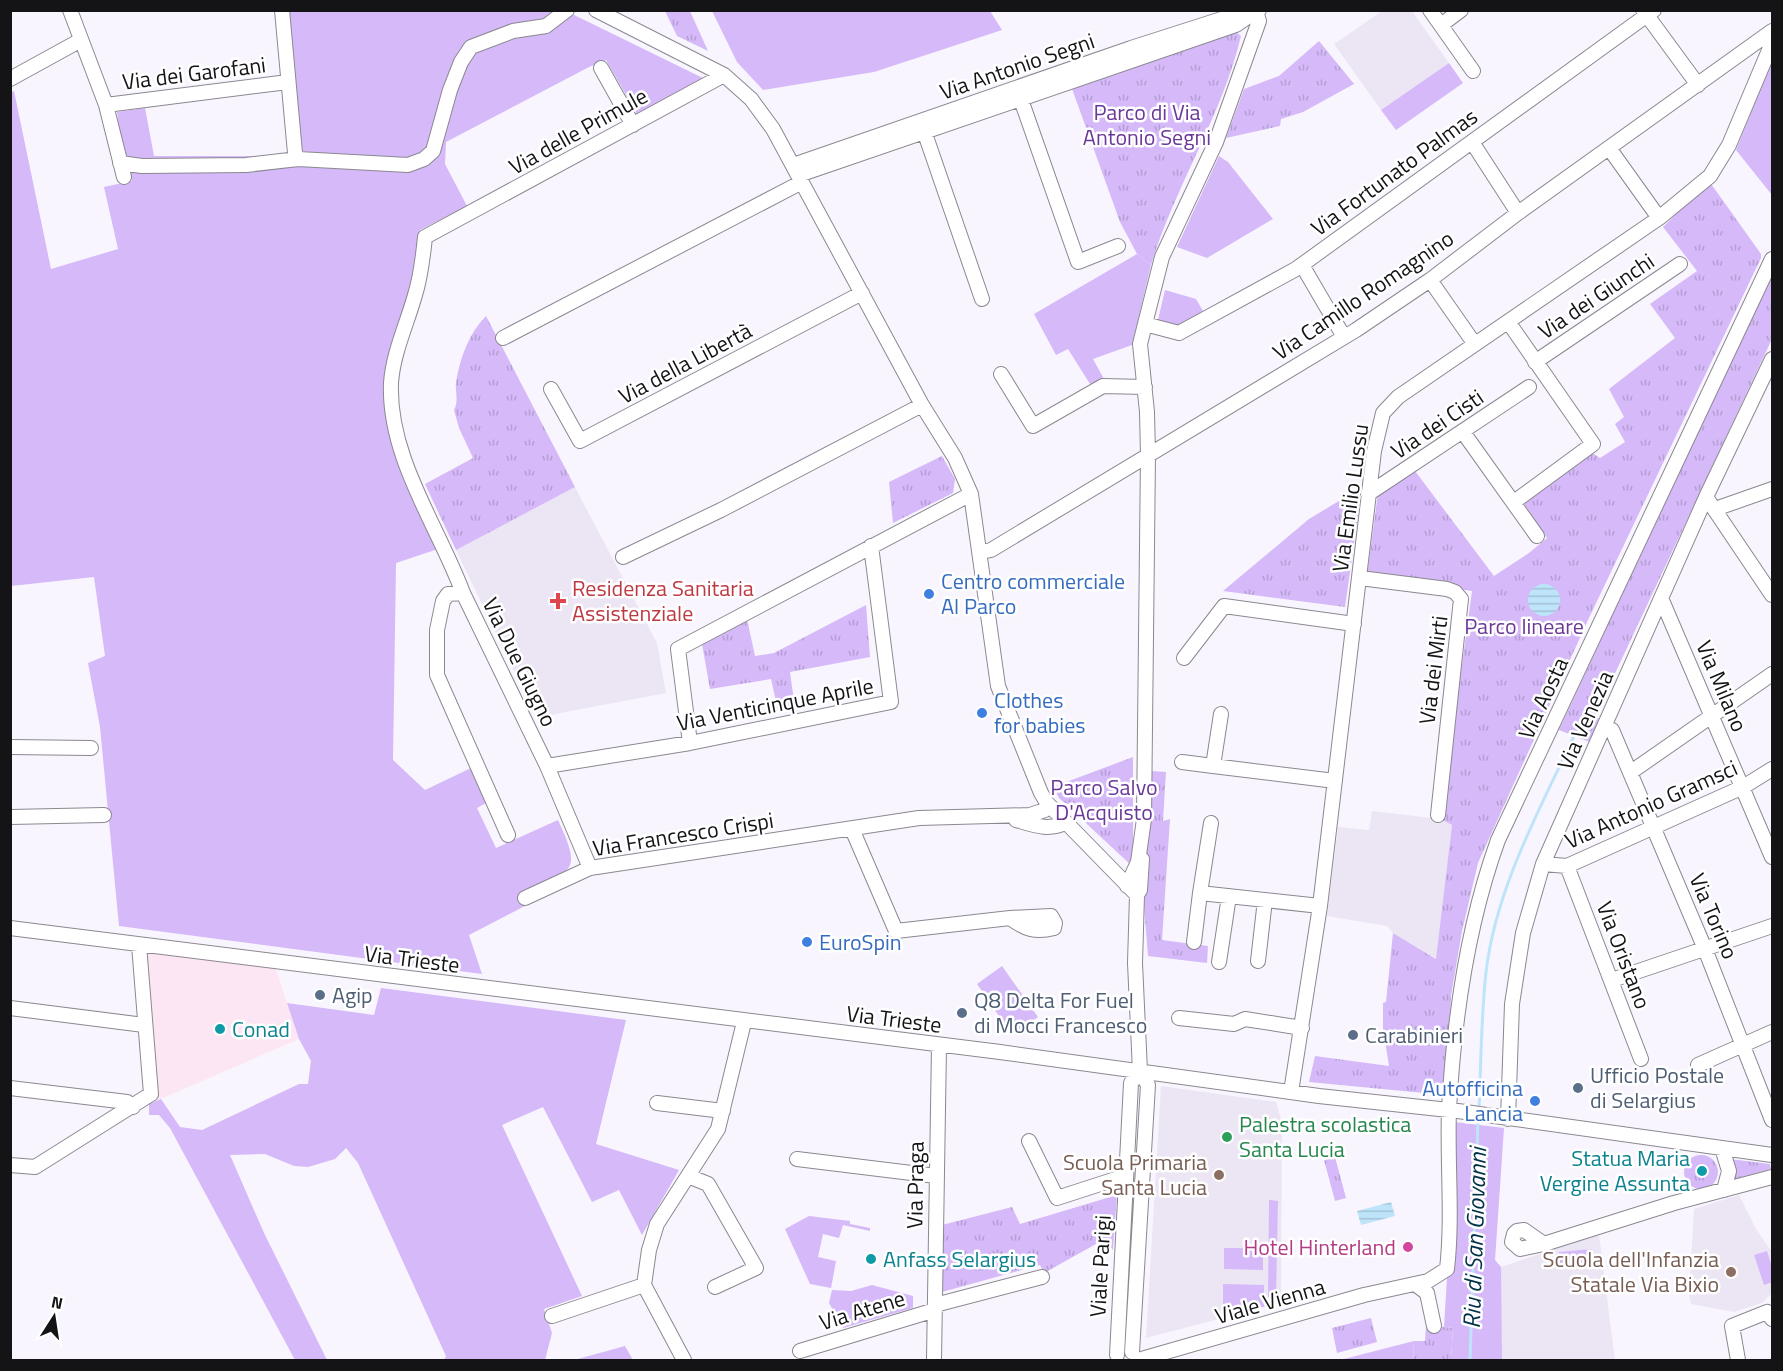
<svg xmlns="http://www.w3.org/2000/svg" width="1783" height="1371" font-family="'Titillium Web',sans-serif">
	<defs>
		<pattern id="park-tufts" width="24" height="20" patternUnits="userSpaceOnUse" patternTransform="scale(1.5)"><rect width="24" height="20" fill="#d5b9f9"/><path d="M3 7l-1-3M5 7V3M7 7l1-3M15 17l-1-3M17 17v-4M19 17l1-3" fill="none" stroke="#b69ed5"/></pattern>
		<pattern id="water-rules" width="6" height="5" patternUnits="userSpaceOnUse" patternTransform="scale(1.5)"><rect width="6" height="5" fill="#bee4f9"/><path d="M0 2.5h6" fill="none" stroke="#a2c3d5"/></pattern>
	</defs>
	<rect width="100%" height="100%" fill="#f9f5fe"/>
	<path fill="#fce6f3" d="M139 945 274 964 299 1039 149 1104Z"/>
	<path fill="#ece6f4" d="M1382 11H1412L1449 63 1381 110 1334 44Z
		M575 487 657 643 666 693 545 716 524 675 517 677 456 550Z
		M1372 811 1441 819 1452 825 1437 959 1393 933 1387 926 1327 916 1338 827 1369 830Z
		M1161 1086 1276 1102 1282 1123 1281 1303 1146 1338Z
		M1739 1195 1756 1229 1772 1252V1293L1762 1303 1734 1312 1691 1304 1689 1296 1694 1209Z
		M1599 1234 1615 1360H1500L1501 1267Z"/>
	<path fill="#d5b9f9" d="M289 11H566L707 80 638 116 606 60 589 67 446 142 445 164 467 206 420 230 415 272 389 352 385 410 394 446 438 549 396 563 393 760 425 790 471 768 486 803 477 808 496 848 558 820C584 876 571 869 521 893L525 906 469 935 482 974 119 926 100 727 88 663 105 656 94 577 11 586V92L14 91 51 269 118 249 104 187 132 181 123 156 117 112 145 108 154 156H290L300 153Z
		M712 11H990L1002 30 874 72 763 90 737 62Z
		M1772 60V195L1736 150Z
		M1449 63 1463 83 1396 130 1381 110Z
		M1219 156 1228 162 1273 219 1207 258 1177 247Z
		M1137 254 1151 265 1132 345 1093 359 1104 379 1090 384 1068 349 1056 355 1034 314Z
		M1165 290 1196 299 1203 311 1178 326 1158 320Z
		M1002 966 1038 1017 1012 1035 977 984Z
		M381 988 626 1020 596 1144 679 1170 642 1235 619 1190 592 1202 543 1107 502 1125 582 1296 544 1309 552 1333 545 1360H444L446 1356 358 1163 346 1148 335 1159 308 1167 294 1166 265 1154 230 1155 264 1233 327 1360H295L170 1128 159 1115H149V1104L161 1099 180 1127 202 1130 299 1084H308L311 1061 299 1039 287 1003 374 1015Z
		M1455 1122 1504 1128 1495 1260 1501 1267 1502 1360H1451L1453 1328 1444 1327 1447 1278 1450 1274Z
		M1269 1200 1278 1201 1276 1297H1268Z
		M809 1216 850 1221V1224L870 1228V1231L843 1225 839 1238 823 1234 818 1257 836 1261 831 1288 810 1284 785 1229Z
		M1224 1248H1263V1270L1224 1269Z
		M1592 1249 1595 1264 1560 1266 1559 1252Z
		M1767 1251 1772 1267V1282L1764 1285 1754 1255Z
		M1223 1284 1264 1285V1307L1223 1306Z
		M872 1285 913 1296V1308L843 1328 829 1303 832 1290 851 1291Z
		M1414 1341 1413 1360H1340Z
		M625 1346 633 1360H574Z"/>
	<path fill="url(#park-tufts)" d="M665 11H690L708 51 677 36Z
		M1236 32 1241 36C1222 116 1175 186 1151 265L1137 254 1120 222 1071 86Z
		M1319 41 1354 84 1303 112 1281 119 1280 126 1226 138 1244 89 1279 76Z
		M1709 181 1761 254V258L1588 620 1478 863 1462 931 1451 996 1449 1063 1444 1082 1424 1093 1309 1082 1315 1056 1389 1066 1383 1028V1003L1386 1002 1393 933 1436 959 1452 825 1441 819 1472 591 1367 575 1378 493 1415 471 1494 576 1529 553 1547 538 1524 504 1591 452 1600 458 1625 442 1615 424 1624 417 1609 389 1675 338 1650 304 1697 271 1663 227Z
		M1772 272V339L1595 716 1603 721 1595 744 1559 730Z
		M486 316 575 487 456 550 425 484 473 458 459 428 454 410C459 401 455 392 456 382 460 358 469 333 486 316Z
		M942 456 955 479 953 493 893 523 889 482Z
		M1362 487 1345 607 1223 591 1309 519Z
		M866 605 870 657 790 672 795 708 778 710 771 679 710 689 702 644 747 619 755 656 774 653Z
		M1133 757V867L1059 798 1053 787Z
		M1151 771 1166 772 1163 821 1170 819 1162 940 1208 946 1207 963 1148 956 1144 906Z
		M1684 1172a17 17 0 1 1 34 0a17 17 0 1 1-34 0Z
		M1335 1157 1346 1198 1335 1201 1324 1160Z
		M1730 1159 1770 1164 1771 1169 1731 1180Z
		M1117 1195 1113 1250 1105 1239 1044 1273 1040 1265 942 1292V1225L1012 1207 1020 1224Z
		M1371 1318 1377 1342 1337 1353 1332 1328Z
		M1426 1325 1453 1328 1451 1360H1413L1414 1341H1425Z"/>
	<path fill="url(#water-rules)" d="M1528 600a16 16 0 1 1 32 0a16 16 0 1 1-32 0Z
		M1391 1202 1395 1216 1361 1225 1357 1211Z"/>
	<g fill="none" stroke-linecap="round" stroke-linejoin="round">
		<path stroke="#bee4f9" stroke-width="3" d="M1479 1110C1481 1064 1481 1017 1486 972 1496 888 1539 811 1574 736
			M1470 1360 1478 1119"/>
		<defs>
			<path id="minor" d="M70 10 106 105 124 177
				M282 10 295 153 298 159 408 165 424 159 433 151 450 90 461 62 471 47 513 31 546 26 567 10
				M596 10 724 75 751 99 773 129 922 405 955 458 971 494 998 686 1041 793 1047 803 1137 895
				M1430 10 1473 71
				M1643 10 1698 85
				M1441 25 1461 10
				M601 68 633 125
				M10 79 81 40
				M1018 91 1078 262 1118 246
				M106 105 288 82
				M921 122 982 299
				M1472 142 1518 213
				M1609 148 1659 218
				M120 163 142 166 246 165 298 159
				M793 165 1131 48 1234 15 1259 10
				M799 175 1236 25 1252 14
				M1302 265 1344 337
				M1430 280 1474 343
				M1509 323 1593 444 1514 502
				M1145 324 1179 333 1296 269 1654 10
				M503 338 802 182
				M1535 362 1680 264
				M1001 374 1033 426 1103 386 1145 387
				M551 389 580 441 862 293
				M1463 432 1537 536
				M1368 494 1529 387
				M1706 497 1772 595
				M1715 509 1772 489
				M981 552 991 550 1356 330 1430 280 1518 213 1772 31
				M623 557 721 510 922 405
				M1360 578 1447 589 1455 592 1461 599 1438 815
				M463 593C438 526 388 457 391 383 393 353 407 324 415 295 421 276 423 257 425 237L724 75
				M1661 598 1772 857
				M1184 658 1224 606 1354 624
				M1221 714 1213 766 1335 781
				M1612 730 1705 949 1772 1120
				M690 743 678 649 971 494
				M10 747 91 748
				M1182 762 1213 766
				M547 766 690 743 891 702 871 546
				M1631 772 1772 674
				M10 817 104 815
				M1016 820C1034 825 1048 831 1065 823
				M1211 823 1200 893 1320 906
				M852 829 896 931 1010 918 1051 916 1055 923 1054 928C1035 933 1025 929 1010 918
				M508 835 437 675V630L443 601 448 594 463 593 547 766 590 868
				M1543 864 1567 866 1743 787 1772 769
				M1567 866 1641 1059
				M1127 886 1138 862 1144 819 1148 455 1147 412 1140 344 1145 324 1162 257 1216 142 1259 21 1256 11
				M525 898 590 868 919 818 1030 815 1045 810 1047 803
				M10 928 1000 1052 1319 1096 1458 1111 1772 1155
				M1194 942 1200 893
				M1258 961 1265 900
				M1219 962 1229 896
				M1612 980 1772 926
				M10 1008 144 1025
				M1179 1018 1234 1024 1245 1019 1302 1028
				M1698 1065 1772 1032
				M10 1088 127 1102 133 1107
				M1291 1092 1320 906 1374 451 1383 413 1398 397 1659 218 1710 176 1729 145 1772 43
				M657 1103 723 1111
				M1508 1119 1512 1004 1523 933 1543 864 1706 497 1772 359
				M1029 1141 1057 1198 1125 1176
				M1722 1148 1729 1171 1724 1190
				M797 1159 936 1176
				M10 1165 35 1167 151 1094 139 945
				M688 1176 708 1184 756 1268 715 1287
				M1544 1244 1524 1230 1517 1231 1514 1234 1512 1242 1520 1249 1544 1244 1674 1203 1772 1177
				M1415 1284 1427 1293 1434 1326
				M935 1305 1042 1277
				M552 1316 644 1285
				M800 1351 935 1310
				M1132 1352 1148 1085 1140 1071 1135 963 1137 895 1140 890 1142 859
				M1117 1355 1131 1083 1140 1071
				M684 1360 644 1285 649 1250 657 1224 718 1129 744 1022
				M934 1360 939 1046
				M1138 1360 1364 1295 1428 1281 1447 1269C1453 1217 1447 1162 1449 1109 1454 1017 1467 926 1498 840L1772 259
				M1738 1360 1732 1326 1767 1312 1772 1319"/>
		</defs>
		<use href="#minor" stroke="#8b8890" stroke-width="16"/>
		<use href="#minor" stroke="#fff" stroke-width="14"/>
	</g>
	<g fill="#3f7fe0" stroke="#fff" stroke-width="2">
		<circle cx="929" cy="594" r="6"/>
		<circle cx="982" cy="713" r="6"/>
		<circle cx="807" cy="942" r="6"/>
		<circle cx="1535" cy="1101" r="6"/>
	</g>
	<path fill="#e0444e" stroke="#fff" stroke-width="2" d="M555 592h6v6h6v6h-6v6h-6v-6h-6v-6h6z"/>
	<g fill="#5c6f8a" stroke="#fff" stroke-width="2">
		<circle cx="320" cy="995" r="6"/>
		<circle cx="962" cy="1013" r="6"/>
		<circle cx="1353" cy="1035" r="6"/>
		<circle cx="1578" cy="1088" r="6"/>
	</g>
	<g fill="#0f9aa8" stroke="#fff" stroke-width="2">
		<circle cx="220" cy="1029" r="6"/>
		<circle cx="1702" cy="1171" r="6"/>
		<circle cx="871" cy="1259" r="6"/>
	</g>
	<circle fill="#2e9e5b" stroke="#fff" stroke-width="2" cx="1227" cy="1137" r="6"/>
	<g fill="#8d6e63" stroke="#fff" stroke-width="2">
		<circle cx="1219" cy="1175" r="6"/>
		<circle cx="1731" cy="1272" r="6"/>
	</g>
	<circle fill="#d1479c" stroke="#fff" stroke-width="2" cx="1408" cy="1247" r="6"/>
	<g text-anchor="middle" stroke-width="5" stroke-linejoin="round" paint-order="stroke">
		<g font-size="22" fill="#141316" stroke="#fff">
			<text transform="translate(1017 66) rotate(-19)" y="8">Via Antonio Segni</text>
			<text transform="translate(194 73) rotate(-7)" y="8">Via dei Garofani</text>
			<text transform="translate(578 131) rotate(-29)" y="8">Via delle Primule</text>
			<text transform="translate(1394 172) rotate(-36)" y="8">Via Fortunato Palmas</text>
			<text transform="translate(1363 295) rotate(-34)" y="8">Via Camillo Romagnino</text>
			<text transform="translate(1596 296) rotate(-34)" y="8">Via dei Giunchi</text>
			<text transform="translate(685 363) rotate(-28)" y="8">Via della Libertà</text>
			<text transform="translate(1437 424) rotate(-34)" y="8">Via dei Cisti</text>
			<text transform="translate(1350 498) rotate(-82)" y="8">Via Emilio Lussu</text>
			<text transform="translate(520 662) rotate(64)" y="8">Via Due Giugno</text>
			<text transform="translate(1433 670) rotate(-83)" y="8">Via dei Mirti</text>
			<text transform="translate(1722 686) rotate(67)" y="8">Via Milano</text>
			<text transform="translate(1543 698) rotate(-65)" y="8">Via Aosta</text>
			<text transform="translate(775 704) rotate(-11)" y="8">Via Venticinque Aprile</text>
			<text transform="translate(1585 720) rotate(-66)" y="8">Via Venezia</text>
			<text transform="translate(1651 804) rotate(-24)" y="8">Via Antonio Gramsci</text>
			<text transform="translate(683 834) rotate(-9)" y="8">Via Francesco Crispi</text>
			<text transform="translate(1714 916) rotate(67)" y="8">Via Torino</text>
			<text transform="translate(1624 955) rotate(69)" y="8">Via Oristano</text>
			<text transform="translate(412 959) rotate(7)" y="8">Via Trieste</text>
			<text transform="translate(894 1019) rotate(7)" y="8">Via Trieste</text>
			<text transform="translate(915 1185) rotate(-89)" y="8">Via Praga</text>
			<text transform="translate(1100 1266) rotate(-87)" y="8">Viale Parigi</text>
			<text transform="translate(1270 1301) rotate(-16)" y="8">Viale Vienna</text>
			<text transform="translate(862 1310) rotate(-17)" y="8">Via Atene</text>
		</g>
		<g font-size="22" fill="#6a3899" stroke="#fff">
			<text x="1147" y="120">Parco di Via<tspan x="1147" dy="25">Antonio Segni</tspan></text>
			<text x="1524" y="634">Parco lineare</text>
			<text x="1104" y="795">Parco Salvo<tspan x="1104" dy="25">D'Acquisto</tspan></text>
		</g>
		<g font-size="22" fill="#366cbe" stroke="#fff" text-anchor="start">
			<text x="941" y="589">Centro commerciale<tspan x="941" dy="25">Al Parco</tspan></text>
			<text x="994" y="708">Clothes<tspan x="994" dy="25">for babies</tspan></text>
			<text x="819" y="950">EuroSpin</text>
			<text x="1523" y="1096" text-anchor="end">Autofficina<tspan x="1523" dy="25">Lancia</tspan></text>
		</g>
		<g font-size="22" fill="#be3a42" stroke="#fff" text-anchor="start">
			<text x="572" y="596">Residenza Sanitaria<tspan x="572" dy="25">Assistenziale</tspan></text>
		</g>
		<g font-size="22" fill="#4e5e75" stroke="#fff" text-anchor="start">
			<text x="332" y="1003">Agip</text>
			<text x="974" y="1008">Q8 Delta For Fuel<tspan x="974" dy="25">di Mocci Francesco</tspan></text>
			<text x="1365" y="1043">Carabinieri</text>
			<text x="1590" y="1083">Ufficio Postale<tspan x="1590" dy="25">di Selargius</tspan></text>
		</g>
		<g font-size="22" fill="#0d838f" stroke="#fff" text-anchor="start">
			<text x="232" y="1037">Conad</text>
			<text x="1690" y="1166" text-anchor="end">Statua Maria<tspan x="1690" dy="25">Vergine Assunta</tspan></text>
			<text x="883" y="1267">Anfass Selargius</text>
		</g>
		<g font-size="22" fill="#27864d" stroke="#fff" text-anchor="start">
			<text x="1239" y="1132">Palestra scolastica<tspan x="1239" dy="25">Santa Lucia</tspan></text>
		</g>
		<g font-size="22" fill="#785e54" stroke="#fff" text-anchor="end">
			<text x="1207" y="1170">Scuola Primaria<tspan x="1207" dy="25">Santa Lucia</tspan></text>
			<text x="1719" y="1267">Scuola dell'Infanzia<tspan x="1719" dy="25">Statale Via Bixio</tspan></text>
		</g>
		<g font-size="22" fill="#b23c85" stroke="#fff" text-anchor="end">
			<text x="1396" y="1255">Hotel Hinterland</text>
		</g>
		<g font-size="24" font-style="italic" fill="#003247" stroke="#fff">
			<text transform="translate(1475 1238) rotate(-88)" y="8">Riu di San Giovanni</text>
		</g>
	</g>
	<rect width="1783" height="1371" fill="none" stroke="#141316" stroke-width="24"/>
	<g transform="translate(54 1317) rotate(12)" stroke="#ffffff" stroke-width="4.5" paint-order="stroke">
	<path d="M0-4.5L10 22L0 15L-10 22Z" fill="#141316"/>
	<text y="-9" font-size="16" font-weight="bold" text-anchor="middle" fill="#141316">N</text>
	</g>
</svg>
